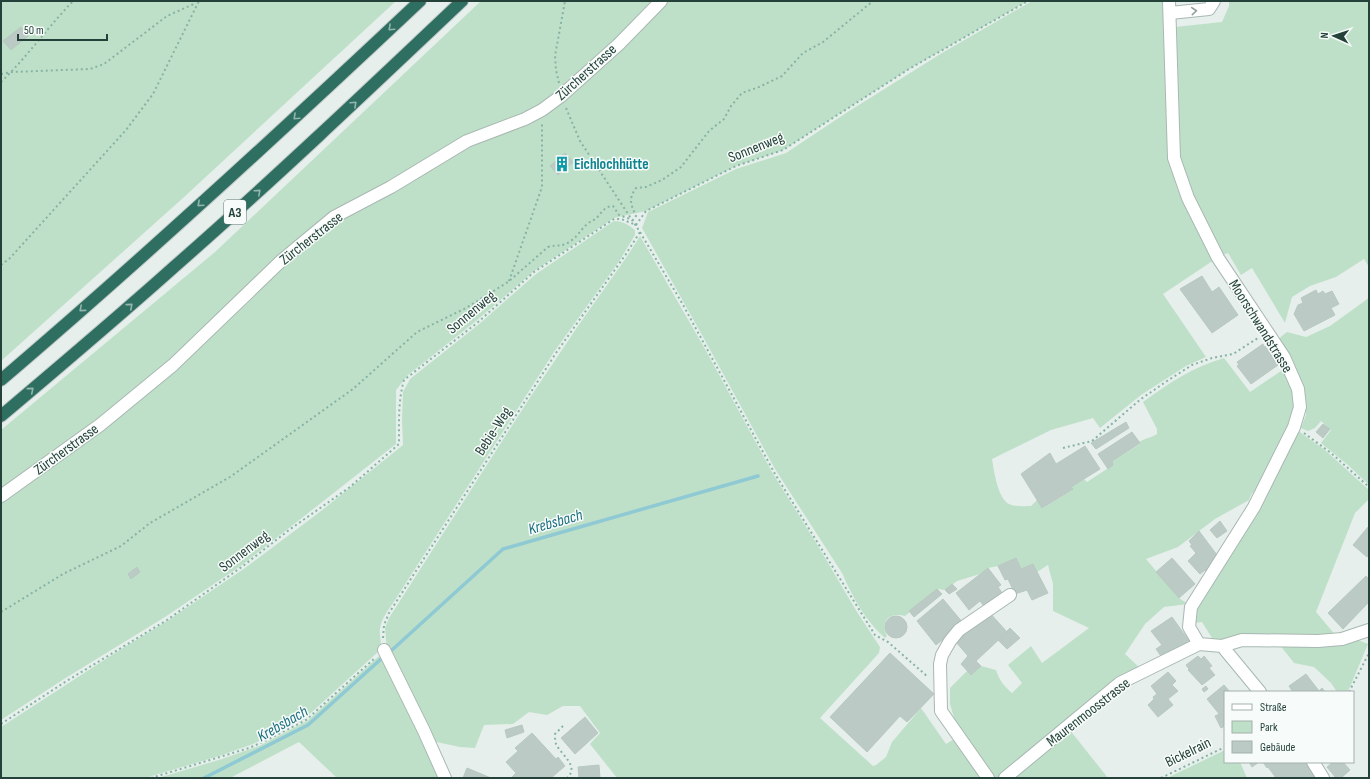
<svg xmlns="http://www.w3.org/2000/svg" width="1370" height="779" font-family="'Sofia Sans Condensed',sans-serif">
	<rect width="100%" height="100%" fill="#e6efeb"/>
	<path fill="#bfe0c8" d="M1 1H396L183 198 1 361Z
		M481 1H1028L909 69 783 150 736 166 646 211 614 218 534 271 476 321 408 375 396 390V444L242 565 165 617 64 679 1 720V430L215 252Z
		M1032 1H1164L1170 162 1178 190 1214 260 1163 294 1206 357 1186 366 1141 395 1100 428 1093 418 1051 430 992 459C994 471 998 499 1009 504 1015 507 1025 506 1031 506L1037 500 1043 508 1072 490 1071 487 1084 479 1087 482 1113 465 1112 461 1140 444 1139 442C1145 438 1151 438 1157 434V429L1143 402C1169 383 1193 367 1224 358L1250 392 1284 369C1306 403 1289 429 1273 461 1270 468 1265 482 1261 487 1254 493 1253 489 1249 500L1215 519 1178 547 1146 559 1179 598 1188 604 1164 607 1145 624 1125 654 1141 669 1001 776 995 778 988 773 955 721 950 704V688L967 671 971 675 981 666 996 670C999 680 1004 686 1012 693L1022 683 1008 665 1031 646 1042 663 1089 628 1053 611V584L1048 565 1037 572 1033 564 1021 569 1016 558 998 566 988 568 980 574 957 581 945 590 937 589 905 616C889 612 880 621 887 636L885 638C866 622 852 596 842 573L775 469 702 335 642 228 648 212 736 169 786 153 846 113 942 53Z
		M1229 1H1369V267L1364 259 1336 277 1310 286 1292 297 1285 323 1252 268 1241 275 1228 253 1223 255 1191 194 1184 176 1180 156 1175 27 1222 22 1229 6Z
		M614 221C623 221 629 225 635 230V235L620 260 554 352 395 600C389 609 381 619 380 629 379 637 383 644 379 651L303 720 253 744 219 756 145 778H1V727L118 651 167 621 245 568 321 511 403 445 402 419 403 392 410 379 478 325 536 274Z
		M640 236 705 349 772 472 818 546 857 612 880 647 879 653 820 718 873 766 876 765 886 757 892 742 921 708 946 744 956 738 977 771 979 778H617L590 744 600 733 580 706H563L547 715 529 712 513 724 484 725 475 748 460 747 432 741 387 651 385 628 389 618 531 396 578 326 628 255Z
		M1369 297V485L1348 465 1321 443 1331 430 1321 421 1315 428 1308 431 1301 428 1306 415V398L1277 340 1287 332 1306 337 1330 326 1366 300Z
		M1297 430 1325 450 1369 490V499L1355 513 1316 612 1337 637 1220 641 1212 638 1202 622 1193 623 1194 612 1216 575 1237 546 1256 513Z
		M1358 640 1368 644 1350 687 1347 692H1337L1331 683 1314 667 1294 663 1279 644Z
		M382 655 442 778H337L299 742 230 778H158L222 759 259 746 307 721 378 657Z
		M1069 729 1108 778H1011Z
		M1225 750V762H1240L1247 778H1167Z"/>
	<g fill="none" stroke-linecap="round" stroke-linejoin="round">
		<path stroke="#8ec9d4" stroke-width="3.5" d="M392 650 503 549 758 476
			M204 778 308 725 381 659"/>
	</g>
	<path fill="#bbcac4" stroke="#b8c9c2" d="M21 27 28 36 11 50 3 41Z
		M565 153 573 162 558 175 550 166Z
		M1202 276 1212 292 1219 287 1238 315 1212 333 1180 289Z
		M1316 290 1318 294 1323 291 1325 294 1332 291 1339 304 1331 308 1335 315 1304 331 1294 314 1298 305 1303 303 1301 298Z
		M1263 344 1264 347 1265 346 1278 365 1251 384 1237 366 1239 365 1237 362Z
		M1126 422 1129 428 1096 449 1091 443Z
		M1323 424 1330 429 1323 438 1316 432Z
		M1132 432 1140 443 1112 461 1113 465 1108 469 1098 454Z
		M1085 446 1100 469 1071 487 1073 489 1042 508 1021 474 1050 453 1056 464Z
		M1220 521 1227 531 1217 538 1210 530Z
		M1368 527 1369 554 1367 557 1353 545Z
		M1199 531 1220 559 1206 571 1205 570 1200 574 1188 561 1196 553 1190 546 1192 545 1189 541Z
		M1016 558 1021 569 1033 564 1048 593 1032 600 1027 590 1015 594 1008 579 1005 580 998 566Z
		M1172 558 1195 584 1179 598 1156 572Z
		M137 567 140 572 131 579 128 574Z
		M988 568 1001 585 998 587 1005 597 987 610 980 601 969 610 956 593Z
		M1366 576 1369 579V604L1368 603 1343 629 1328 613Z
		M952 584 957 589 949 594 945 590Z
		M937 589 942 594 914 617 909 611Z
		M943 599 963 623 936 645 917 621Z
		M989 612 1007 632 976 661 981 666 971 675 961 664 968 656 956 642Z
		M885 627a11 11 0 1 1 22 0a11 11 0 1 1-22 0Z
		M1172 617 1189 641 1163 659 1156 649 1162 645 1151 631Z
		M1010 628 1020 638 1007 649 998 640Z
		M890 653 934 694 907 722 900 716 867 752 830 717Z
		M1198 656 1201 659 1204 656 1212 666 1209 668 1215 675 1202 685 1188 670 1189 669 1186 665Z
		M1168 672 1176 681 1172 685 1178 691 1168 699 1173 705 1158 717 1148 705 1154 699 1153 697 1157 694 1151 686Z
		M1306 674 1319 691 1322 688 1325 692H1293L1289 686Z
		M1224 685 1230 692H1225V711L1220 715 1207 699Z
		M1206 686 1208 689 1204 692 1202 689Z
		M1223 713 1225 717V726L1221 728 1215 716 1219 714 1220 715Z
		M585 717 598 733 575 754 561 738Z
		M522 725 524 732 507 738 505 730Z
		M532 733 556 759 558 757 565 766 551 778H511L516 773 506 762 518 751 515 748Z
		M1249 762H1259L1252 767Z
		M1263 762H1307L1317 778H1276L1268 767 1267 768Z
		M1333 762H1343L1350 770 1341 778H1336L1327 767Z
		M599 765 600 778H579L578 767Z
		M467 768 491 778H463Z"/>
	<g fill="none" stroke-linecap="round" stroke-linejoin="round">
		<defs>
			<path id="minor" d="M1169 1 1174 158 1188 198 1218 258 1284 357 1298 389 1300 407 1294 427 1254 507 1191 607 1189 627 1199 644
				M1170 13 1209 9 1214 1
				M1 496 100 425 173 365 281 261 334 217 391 187 467 141 525 119 542 110 561 96 619 44 661 1
				M1199 644 1222 646 1260 692
				M1222 646 1242 640 1318 641 1342 639 1369 630
				M384 650 424 731 445 778
				M1313 762 1323 778
				M988 778 941 711 940 664 942 655 950 641 959 630 1010 595
				M1005 778 1120 683 1199 644"/>
			<path id="highway" d="M1 380C144 258 283 130 420 1
				M1 416C59 367 117 318 174 267 272 181 367 91 462 1"/>
		</defs>
		<use href="#minor" stroke="#a8b8b2" stroke-width="14"/>
		<use href="#highway" stroke="#c2cac8" stroke-width="14"/>
		<path stroke="#86b3a5" stroke-width="2" stroke-dasharray="2 3" stroke-linecap="butt" d="M1 74 12 72 90 69 104 64 167 16 196 3
			M1 82C27 57 48 27 73 1
			M559 83 556 70 555 56 565 1
			M566 108 580 141 640 232 682 303 775 474 875 635 888 642 928 677
			M1 265 10 258 126 130 153 94 199 1
			M509 281 542 187V123
			M1304 433 1331 453 1369 487
			M1063 448 1092 441 1141 399 1167 381 1192 365 1212 358 1233 354 1258 338
			M1 612 63 574 121 546 150 523 230 477 353 389 417 332 466 308 508 282 548 247C559 244 562 248 572 240 579 235 583 226 590 222 592 220 594 220 596 219 601 213 605 206 613 206L619 215 633 220 636 216C631 205 628 199 636 188L646 187 662 180 681 167 709 131 724 119 731 106 742 93 759 87 782 76 803 53 823 42 873 1
			M383 638 384 625 389 613 556 353 626 254 640 232
			M1349 692 1369 653
			M1 724 65 682 167 620 243 566 289 530 350 487 399 444C399 422 398 401 404 380L477 323 534 272 614 219H621L636 225 646 211 736 166 783 150 909 69 1028 1
			M563 726 555 734C555 738 555 741 556 744 561 755 580 766 567 778
			M151 778 249 748 265 741 306 720 375 658
			M1161 778 1225 747"/>
		<use href="#minor" stroke="#fff" stroke-width="12"/>
		<use href="#highway" stroke="#2f6f62" stroke-width="12"/>
	</g>
	<defs><path id="oneway-chevron" d="M-2-3.5L2.5 0L-2 3.5" fill="none" stroke-width="1.6" stroke-linecap="round" stroke-linejoin="round"/></defs>
	<use stroke="#92a09c" href="#oneway-chevron" transform="translate(1194 11) rotate(-5)"/>
	<g stroke="#93b5ae">
		<use href="#oneway-chevron" transform="translate(391 28) rotate(137)"/>
		<use href="#oneway-chevron" transform="translate(354 104) rotate(-43)"/>
		<use href="#oneway-chevron" transform="translate(296 117) rotate(137)"/>
		<use href="#oneway-chevron" transform="translate(258 192) rotate(-42)"/>
		<use href="#oneway-chevron" transform="translate(200 204) rotate(138)"/>
		<use href="#oneway-chevron" transform="translate(130 306) rotate(-41)"/>
		<use href="#oneway-chevron" transform="translate(82 309) rotate(139)"/>
		<use href="#oneway-chevron" transform="translate(31 390) rotate(-40)"/>
	</g>
	<defs>
		<symbol id="building-bare" viewBox="-9 -9 18 18"><path d="M-4-6H4V6H1V3H-1V6H-4ZM-2.5-4.3h1.7v1.8h-1.7ZM.8-4.3h1.7v1.8H.8ZM-2.5-1h1.7V.8h-1.7ZM.8-1h1.7V.8H.8Z" fill="#0f9aa8" stroke="#f7fbf9" stroke-width="2.5" paint-order="stroke"/></symbol>
	</defs>
	<g fill-rule="evenodd">
		<use href="#building-bare" x="551" y="153" width="22" height="22"/>
	</g>
	<g text-anchor="middle" stroke-width="3" stroke-linejoin="round" paint-order="stroke">
		<rect fill="#f7fbf9" stroke="#637a73" stroke-width="1" x="224" y="200" width="22" height="24" rx="3"/>
		<g font-size="14" font-weight="bold" fill="#24423a">
			<text x="235" y="217">A3</text>
		</g>
		<g font-size="15" fill="#24423a" stroke="#f7fbf9">
			<text transform="translate(586 72) rotate(-42)" y="5">Zürcherstrasse</text>
			<text transform="translate(756 147) rotate(-22)" y="5">Sonnenweg</text>
			<text transform="translate(311 238) rotate(-38)" y="5">Zürcherstrasse</text>
			<text transform="translate(471 312) rotate(-40)" y="5">Sonnenweg</text>
			<text transform="translate(1261 326) rotate(58)" y="5">Moorschwandstrasse</text>
			<text transform="translate(493 431) rotate(-57)" y="5">Bebie-Weg</text>
			<text transform="translate(66 449) rotate(-36)" y="5">Zürcherstrasse</text>
			<text transform="translate(244 551) rotate(-37)" y="5">Sonnenweg</text>
			<text transform="translate(1088 712) rotate(-38)" y="5">Maurenmoosstrasse</text>
			<text transform="translate(1188 752) rotate(-26)" y="5">Bickelrain</text>
		</g>
		<g font-size="15" font-weight="bold" fill="#0d838f" stroke="#f7fbf9" text-anchor="start">
			<text x="574" y="169">Eichlochhütte</text>
		</g>
		<g font-size="16" font-style="italic" fill="#1c6f80" stroke="#f7fbf9">
			<text transform="translate(555 521) rotate(-16)" y="6">Krebsbach</text>
			<text transform="translate(282 723) rotate(-30)" y="6">Krebsbach</text>
		</g>
	</g>
	<rect width="1370" height="779" fill="none" stroke="#24423a" stroke-width="4"/>
	<rect x="1224" y="691" width="130" height="72" fill="#f7fbf9" stroke="#a3b1ad"/>
	<rect x="1232" y="704" width="20" height="6" fill="#ffffff" stroke="#a3b1ad"/>
	<text x="1260" y="711" font-size="12" fill="#24423a">Straße</text>
	<rect x="1232" y="721" width="20" height="12" fill="#bfe0c8" stroke="#a3b1ad"/>
	<text x="1260" y="731" font-size="12" fill="#24423a">Park</text>
	<rect x="1232" y="741" width="20" height="12" fill="#bbcac4" stroke="#a3b1ad"/>
	<text x="1260" y="751" font-size="12" fill="#24423a">Gebäude</text>
	<g transform="translate(1334 36) rotate(273)" stroke="#f7fbf9" stroke-width="3" paint-order="stroke">
	<path d="M0-3L7 15L0 10L-7 15Z" fill="#24423a"/>
	<text y="-6" font-size="11" font-weight="bold" text-anchor="middle" fill="#24423a">N</text>
	</g>
	<path d="M18 34v6h89v-6" fill="none" stroke="#24423a" stroke-width="2"/>
	<text x="24" y="34" font-size="12" fill="#24423a" stroke="#f7fbf9" stroke-width="3" paint-order="stroke">50 m</text>
</svg>
